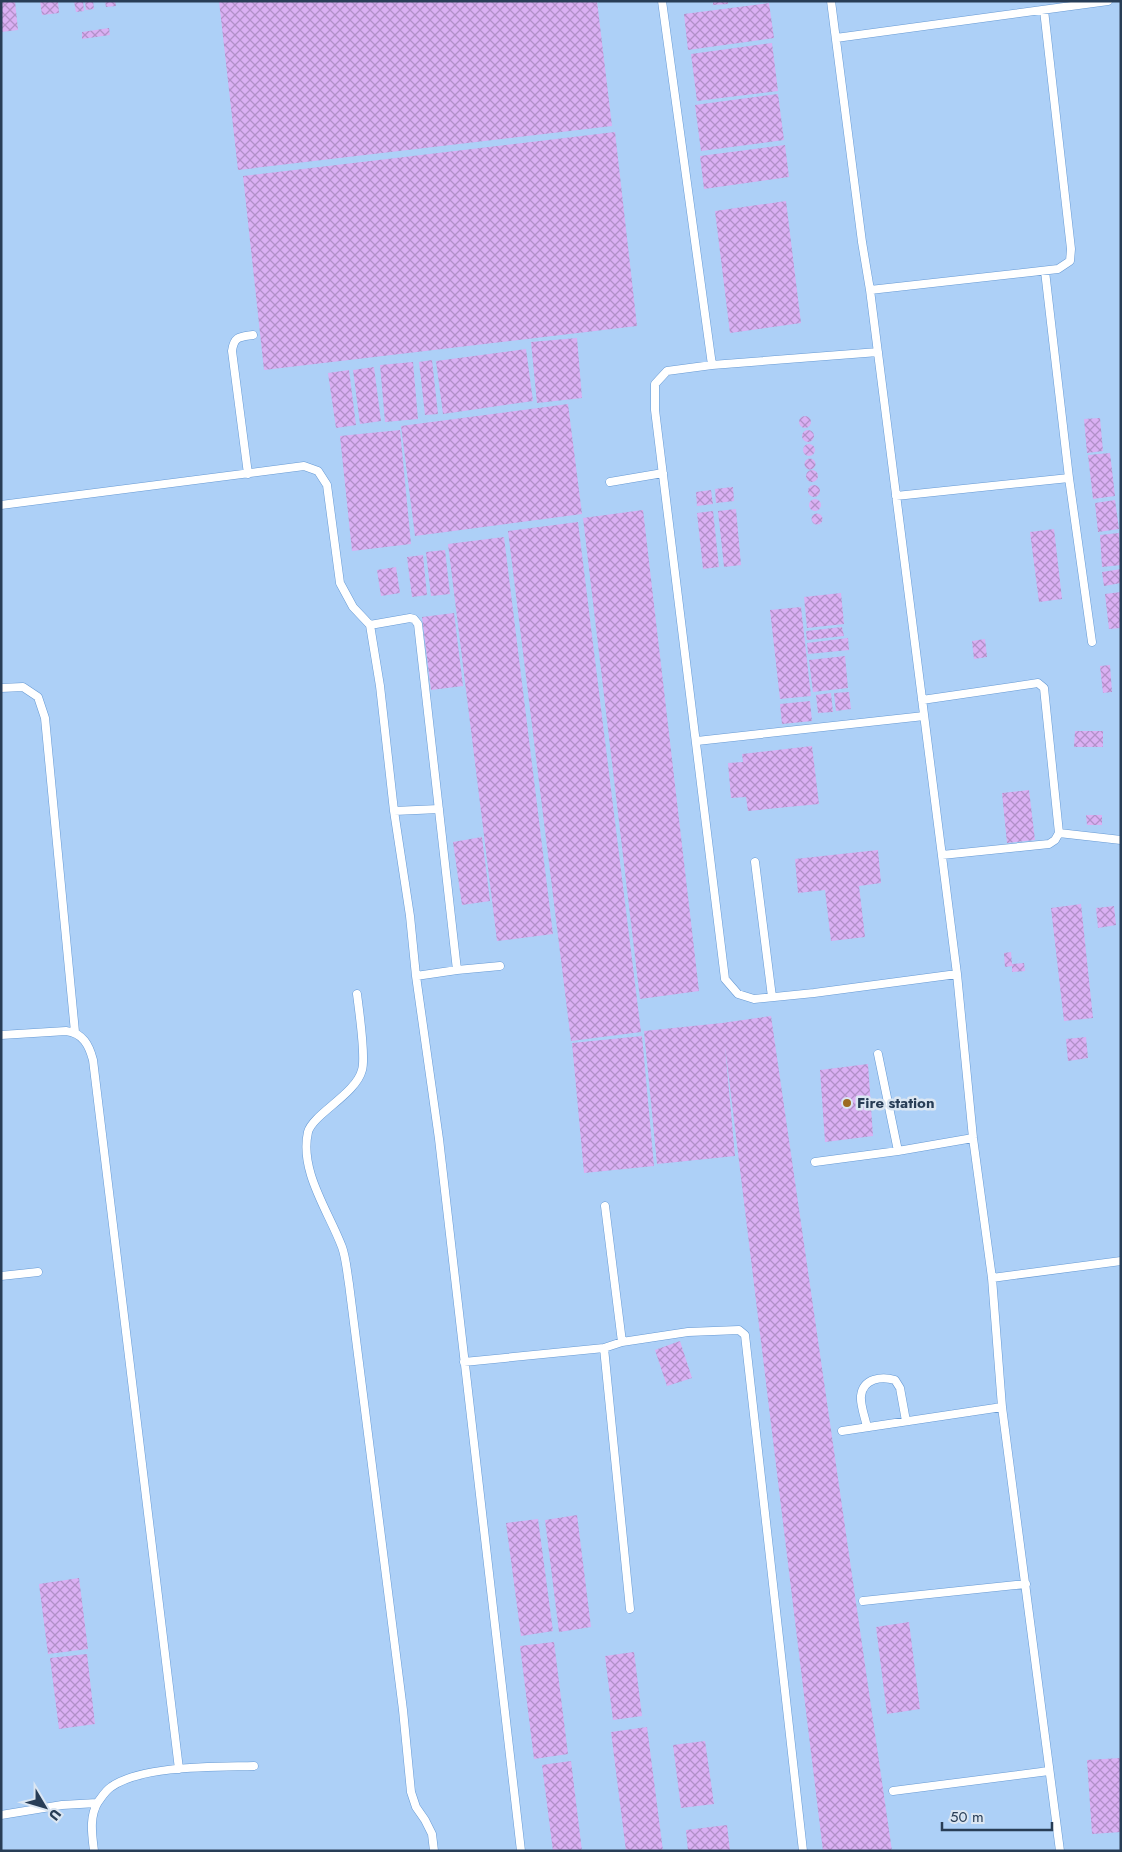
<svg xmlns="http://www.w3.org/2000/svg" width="1122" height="1852" font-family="Jost,sans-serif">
	<defs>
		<pattern id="building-cross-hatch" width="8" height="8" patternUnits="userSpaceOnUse" patternTransform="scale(1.25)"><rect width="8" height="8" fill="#dab0f3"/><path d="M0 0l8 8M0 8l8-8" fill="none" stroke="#b190c8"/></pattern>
	</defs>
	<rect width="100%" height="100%" fill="#c5daf2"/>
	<path fill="#add0f7" d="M1 1H1121V1851H1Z"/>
	<path fill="url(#building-cross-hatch)" d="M1 1H15L18 30 1 32Z
		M40 1H58L59 13 42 15Z
		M74 1H83L84 11 76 12Z
		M85 1H93L94 9 86 10Z
		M105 1H115L116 6 106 7Z
		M219 1H597L612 126 238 170Z
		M713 1H728V4L713 5Z
		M769 3 774 38 688 50 684 14Z
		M109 28 110 35 82 39V32Z
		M772 43 778 91 697 101 691 54Z
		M778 94 784 140 701 151 695 105Z
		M615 132 637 326 264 370 243 176Z
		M785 145 789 177 704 189 700 156Z
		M786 201 801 323 730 333 715 211Z
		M577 338 582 398 537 403 531 342Z
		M526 349 533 401 443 414 436 361Z
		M432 360 438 414 425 415 419 362Z
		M413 362 418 419 385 422 380 365Z
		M374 367 381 421 360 424 353 370Z
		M349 370 356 425 336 428 328 373Z
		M568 404 582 514 415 536 401 426Z
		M799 422a6 6 0 1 1 12 0a6 6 0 1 1-12 0Z
		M1100 418 1103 451 1087 453 1084 419Z
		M400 430 411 544 352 551 340 436Z
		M802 436a6 6 0 1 1 12 0a6 6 0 1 1-12 0Z
		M803 450a6 6 0 1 1 12 0a6 6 0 1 1-12 0Z
		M1110 453 1115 496 1093 499 1088 455Z
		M804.5 464a5.5 5.5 0 1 1 11 0a5.5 5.5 0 1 1-11 0Z
		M806 476a6 6 0 1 1 12 0a6 6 0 1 1-12 0Z
		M808 491a6 6 0 1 1 12 0a6 6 0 1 1-12 0Z
		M733 487 734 501 716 503 715 489Z
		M711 490 713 504 697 506 696 492Z
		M809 505a6 6 0 1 1 12 0a6 6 0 1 1-12 0Z
		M1115 500 1119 529 1098 532 1095 503Z
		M736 509 741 565 724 567 718 511Z
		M643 510 699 991 640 999 583 518Z
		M713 511 719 567 703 569 697 513Z
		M811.5 519a5.5 5.5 0 1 1 11 0a5.5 5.5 0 1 1-11 0Z
		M578 522 641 1032 571 1041 508 531Z
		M1054 529 1062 599 1039 602 1030 532Z
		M1119 533 1121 565 1102 567 1100 535Z
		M504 537 553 934 497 941 448 544Z
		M445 550 450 594 431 596 426 552Z
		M423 555 427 595 412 597 407 557Z
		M396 567 400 593 381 596 377 570Z
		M1121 569V583L1104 586 1102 572Z
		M1121 592V628L1109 629 1105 594Z
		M841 593 844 624 807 628 804 597Z
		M801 607 811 696 780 699 770 610Z
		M454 613 463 686 431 690 422 617Z
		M842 627 844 636 807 640 806 631Z
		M848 638 849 650 808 654 807 643Z
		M985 639 987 657 974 659 972 641Z
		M845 656 848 688 813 692 809 660Z
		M1110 665 1112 692 1103 693 1100 666Z
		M849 692 851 709 836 711 834 693Z
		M831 693 833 712 818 713 816 695Z
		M810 701 812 721 782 724 780 704Z
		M1075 731H1103V747H1074Z
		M812 746 819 804 748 811 746 797 731 798 728 763 743 762 742 754Z
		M1029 790 1035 840 1007 843 1002 793Z
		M1086 815H1102V825H1087Z
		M482 837 490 901 462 905 453 842Z
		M878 850 881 883 859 886 865 937 831 941 825 890 798 893 795 859Z
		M1081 904 1093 1018 1064 1021 1051 908Z
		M1114 906 1116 925 1098 928 1096 908Z
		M1011 952 1012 964 1024 963 1025 971 1012 972V966L1005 967 1004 953Z
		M771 1016 892 1851H823L725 1046 735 1156 657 1164 644 1031 722 1023Z
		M642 1036 654 1166 584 1173 572 1043Z
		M1086 1037 1088 1058 1068 1061 1066 1039Z
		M868 1064 873 1136 825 1142 820 1070Z
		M680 1341 692 1378 667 1386 655 1350Z
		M577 1515 591 1627 559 1632 545 1520Z
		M538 1519 553 1631 521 1636 506 1523Z
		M79 1578 88 1649 48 1654 39 1584Z
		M909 1622 920 1709 887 1714 876 1627Z
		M554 1642 568 1754 534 1759 520 1646Z
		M634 1652 642 1716 613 1720 605 1656Z
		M87 1654 95 1724 59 1729 50 1658Z
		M647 1727 663 1851H626L611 1732Z
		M705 1741 714 1804 681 1808 673 1745Z
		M1121 1758V1832L1092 1834 1087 1760Z
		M571 1761 582 1851H553L542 1765Z
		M727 1825 730 1851H688L686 1830Z"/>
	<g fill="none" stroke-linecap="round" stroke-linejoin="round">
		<defs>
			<path id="lane" d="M662 1 712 365
				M831 1 862 242 870 290 957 974 973 1138 992 1278 1002 1407 1060 1851
				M836 38 1108 1
				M1045 271 1069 478 1092 642
				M870 290 1058 269 1070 261 1071 249 1044 10
				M878 352 712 365 667 371 655 384V410L725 979 738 994 754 999 814 993 957 974
				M248 474 232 351C234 336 240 337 253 335
				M610 482 663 473
				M896 496 1069 478
				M1 505 304 466 318 471 327 485 340 583 353 607 370 625 380 686 394 811 410 916 416 976 439 1139 521 1851
				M370 625 410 618 414 619 418 624 457 970 416 976
				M1 688 23 687 38 697 45 718 75 1032
				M922 700 1038 683 1044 688 1059 833 1055 840 1049 844 942 855
				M697 741 924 716
				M394 811 439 809
				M1059 833 1121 840
				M755 862 772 997
				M457 970 500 966
				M357 994C359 1010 366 1057 362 1070 356 1094 313 1114 308 1132 299 1171 329 1212 342 1247 346 1258 347 1272 349 1284L403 1710 411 1792 416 1807 425 1820 432 1834 434 1851
				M1 1035 66 1031C83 1033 89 1045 93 1060L179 1769
				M878 1054 898 1151
				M815 1162 898 1151 973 1138
				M605 1206 622 1342
				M1 1276 38 1272
				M992 1278 1121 1261
				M604 1348 630 1609
				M464 1362 604 1348 622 1342 688 1332 739 1330 745 1335 803 1851
				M867 1427C865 1417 860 1405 861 1396 863 1378 882 1376 895 1380L900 1388 906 1421
				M842 1431 1002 1407
				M863 1601 1026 1584
				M893 1791 1049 1771
				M1 1815 62 1805 97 1803
				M94 1851C92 1834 89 1817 98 1802 101 1798 106 1790 111 1787 142 1765 216 1767 254 1766"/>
		</defs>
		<use href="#lane" stroke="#679ad4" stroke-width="9"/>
		<use href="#lane" stroke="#fff" stroke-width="8"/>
	</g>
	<circle fill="#9d6b20" stroke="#dbe6f2" stroke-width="2" cx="847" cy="1103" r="5"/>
	<g text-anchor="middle" stroke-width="5" stroke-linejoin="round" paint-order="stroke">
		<g font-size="15" font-weight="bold" fill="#283d56" stroke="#dbe6f2" text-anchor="start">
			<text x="857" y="1108">Fire station</text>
		</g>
	</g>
	<rect width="1122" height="1852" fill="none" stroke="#283d56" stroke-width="5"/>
	<g transform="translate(45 1807) rotate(128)" stroke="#dbe6f2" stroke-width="4" paint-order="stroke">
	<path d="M0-4L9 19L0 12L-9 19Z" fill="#283d56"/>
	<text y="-8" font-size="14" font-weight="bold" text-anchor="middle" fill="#283d56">U</text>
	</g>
	<path d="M942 1822v8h110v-8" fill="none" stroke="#283d56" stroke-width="2.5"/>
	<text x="950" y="1822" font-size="15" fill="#283d56" stroke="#dbe6f2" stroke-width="4" paint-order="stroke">50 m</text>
</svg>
